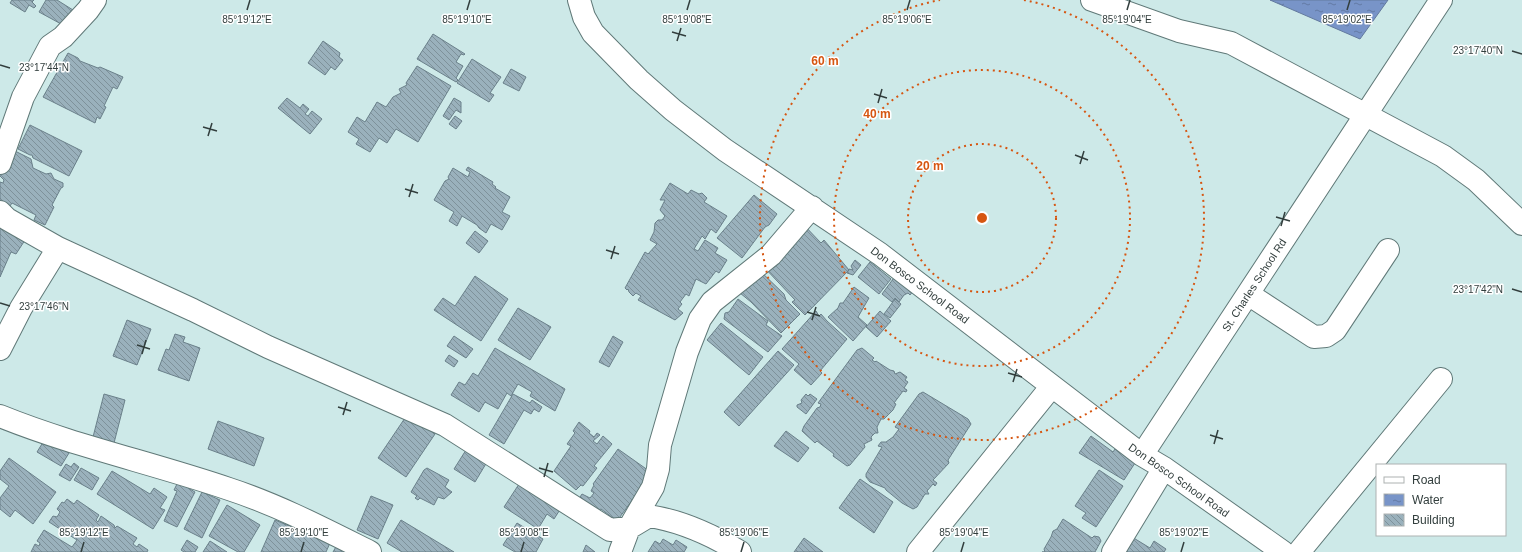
<svg xmlns="http://www.w3.org/2000/svg" width="1522" height="552" font-family="Helvetica,sans-serif">
	<defs>
		<pattern id="water-ripples" width="26" height="14" patternUnits="userSpaceOnUse"><rect width="26" height="14" fill="#7894c8"/><path d="M2 4q2-2 4 0t4 0M15 11q2-2 4 0t4 0" fill="none" stroke="#637aa4"/></pattern>
		<pattern id="building-back-hatch" width="6" height="6" patternUnits="userSpaceOnUse"><rect width="6" height="6" fill="#9ab1bc"/><path d="M-1 5l2 2M0 0l6 6M5-1l2 2" fill="none" stroke="#7e919a"/></pattern>
	</defs>
	<rect width="100%" height="100%" fill="#cde9e8"/>
	<path fill="url(#water-ripples)" stroke="#637a9e" d="M1270 0H1388L1360 39Z"/>
	<path fill="url(#building-back-hatch)" stroke="#6a808a" d="M12 0H34L32 2 36 6 34 8 29 5 25 12 10 3Z
		M46 0H57L73 10 63 25 39 12Z
		M433 34 465 54 464 55 461 54 456 62 463 66 456 78 458 80 456 82 417 59Z
		M323 41 340 53 339 57 343 60 335 70 331 67 325 75 308 63Z
		M68 53 78 58 80 61 98 68 100 67 123 77 117 89 113 87 104 106 106 107 100 119 97 117 95 123 43 97Z
		M472 59 501 77 490 93 494 95 489 102 457 83Z
		M417 66 451 86 418 142 396 129 387 143 379 138 370 152 356 144 359 139 348 132 357 117 365 122 377 102 386 107 393 97 401 93 399 89 407 85 406 83Z
		M511 69 526 77 519 91 503 83Z
		M287 98 300 108 303 104 309 109 305 114 308 116 312 111 322 119 310 134 278 108Z
		M454 98 461 102V113L456 110 449 120 443 116Z
		M455 116 462 121 456 129 449 124Z
		M30 125 82 151 69 176 33 158 32 155H30L18 149Z
		M15 151 31 159 33 168 46 174 51 173 54 179 63 183V187L61 188 52 205 54 207 45 225 34 220 36 215 12 203 10 206 0 201V182L3 183 4 180 0 176V173Z
		M468 167 493 182 492 184 496 187 495 188 510 197 502 212 510 216 502 230 491 224 486 233 479 228 477 225 462 216 457 226 449 221 454 212 434 200 445 181 449 179 448 177 453 168 468 177 470 172 466 170Z
		M670 183 688 194 691 190 699 194 702 193 707 198 704 202 727 216 716 233 711 229 705 239 702 236 694 249 698 251 705 240 718 248 715 253 727 260 719 273 716 271 706 284 696 279 689 296 686 294 680 302 682 304 678 309 683 313 675 320 638 300 641 296 636 293 633 296 629 292 628 289 627 290 625 288 645 252 648 254 657 244 650 240 654 232 655 223 658 220H662L665 216 660 210 665 200H660Z
		M754 195 777 214 769 225 765 227 742 258 717 238Z
		M802 223 821 243 824 240 849 270 805 315 792 302 795 300 762 265Z
		M0 224 27 237 16 254 11 252 0 277Z
		M475 231 488 241 479 253 466 243Z
		M855 260 861 265 853 275 847 273 849 269 853 270 851 266Z
		M870 262 891 279 879 294 858 277Z
		M758 269 784 294 786 300 800 314 781 333 751 302 740 293Z
		M896 275 915 289 910 295 908 293 904 295 899 302 895 298 892 302 882 294Z
		M475 276 508 299 481 341 434 310 443 298 455 306Z
		M854 287 869 298 858 317 867 325 853 341 828 317 838 308 840 303H843Z
		M738 299 768 321 766 325 782 336 768 352 724 319 725 313 729 312Z
		M895 299 901 304 890 318 884 314Z
		M518 308 551 327 530 360 498 340Z
		M816 311 819 316 821 314 827 321 847 339 820 371 822 373 811 385 794 370 799 364 782 349Z
		M880 311 891 321 877 337 866 327Z
		M127 320 151 329 137 365 113 356Z
		M721 323 763 357 749 375 707 340Z
		M175 334 185 337 183 342 200 348 189 381 158 370 166 349 169 350Z
		M454 336 473 349 466 358 447 346Z
		M613 336 623 342 609 367 599 362Z
		M495 348 565 389 555 411 530 396 532 392 518 384 511 396 507 393 498 409 485 402 479 412 451 395 459 382 465 385 473 373 478 376Z
		M862 348 874 358 872 360 875 362 876 361 890 370 894 371 895 374 900 372 907 377 905 380 908 382 904 388 907 390 906 392 903 391 894 403 896 404 893 410 884 419H881L877 427 878 433H875L871 437 872 440 864 444 865 447 850 465 847 466 833 456 834 454 817 441 815 443 802 431 804 426 817 408 820 407 821 404 818 403 857 350Z
		M778 351 794 365 739 426 724 412Z
		M449 355 458 361 454 367 445 361Z
		M923 392 968 419 971 424 948 460 949 463 933 480 937 483 935 486 933 484 927 491 929 494H925L917 507 913 509 902 503 886 490 885 488 870 482 866 477V474L882 447 878 446 881 442H886L893 437 899 429 895 427 919 394Z
		M104 394 125 400 114 443 93 437Z
		M513 394 530 403 532 400 542 407 539 412 534 409 531 414 524 410 504 444 489 435Z
		M806 394 808 396 810 394 817 399 806 414 797 407V405L802 403 801 400Z
		M407 415 435 434 406 477 378 458Z
		M218 421 264 438 254 466 208 449Z
		M579 422 590 431 589 433 594 437 597 433 600 435 593 441 597 444 603 436 612 444 594 466 597 468 583 486 581 485 576 490 554 471 571 446 567 444 575 433 573 431Z
		M786 431 809 448 798 462 774 446Z
		M1091 436 1113 452 1115 449 1135 463 1124 480 1079 453Z
		M45 439 69 453 61 466 37 452Z
		M618 449 652 473 617 521 601 509 597 511 578 500 582 494 590 498 594 493 591 491 594 485 593 484Z
		M466 450 487 462 475 482 454 469Z
		M9 458 56 492 33 524 15 510 10 517 0 509V498L9 486 0 479V471Z
		M74 463 79 467 70 481 59 475 66 464 71 467Z
		M81 468 99 478 92 490 74 480Z
		M427 468 449 480 445 487 452 492 444 499 438 497 434 505 420 498 418 500 415 498 417 496 411 492 424 470Z
		M1099 470 1123 486 1096 527 1082 518 1086 513 1075 506Z
		M112 471 150 494 154 488 167 497 160 508 165 510 153 529 97 494Z
		M860 479 893 502 874 533 839 508Z
		M521 481 563 505 554 519 547 514 538 529 504 507Z
		M178 482 195 492 177 527 164 521 177 491 174 490Z
		M202 492 220 500 202 538 184 529Z
		M371 496 393 505 378 539 357 530Z
		M67 499 74 504 77 500 99 515 96 520 98 522 101 516 114 525 115 528 117 526 137 538 133 544 137 547 139 544 148 550 147 552H31L35 544 39 546 40 543 37 541 44 530 72 547 77 540 49 522 53 516 57 517 60 512 57 509 62 502 64 503Z
		M227 505 260 525 244 552H238L209 536Z
		M1063 519 1092 538 1094 536 1099 537 1101 541 1095 552H1042H1045L1044 549 1051 537 1053 531 1057 529Z
		M275 520 330 543 326 552H261Z
		M401 520 454 552H402L387 543Z
		M517 523 543 539 536 552H515L503 545Z
		M1132 537 1150 548 1154 541 1166 549 1164 552H1124Z
		M804 538 823 552H794Z
		M663 539 673 545 676 540 687 547 684 552H648L655 541 660 544Z
		M187 540 198 547 195 552H184L181 550Z
		M210 541 227 552H203Z
		M338 543 354 552H333Z
		M586 545 595 552H583Z"/>
	<g fill="none" stroke-linecap="round" stroke-linejoin="round">
		<defs>
			<path id="minor" d="M579 0 584 17 593 33 639 80 673 110 725 150 880 254 1142 455 1164 468 1283 552
				M1092 0 1179 31 1231 43 1443 156 1476 180 1522 224
				M0 163 23 97 50 46 63 37 88 10 95 0
				M0 212 7 219 58 248 21 308 0 349
				M58 248 193 310 268 347 445 425 610 530 629 528 649 516C681 521 712 535 740 552
				M1248 294 1314 337 1326 336 1335 330 1388 250
				M0 416C74 446 153 463 229 489 278 505 324 529 370 552
				M1142 455 1441 0
				M620 552 629 528 653 487 658 469 660 445 687 352 700 319 712 302 771 255 812 207
				M918 552 1052 386
				M1113 552 1164 468
				M1299 552 1441 379"/>
		</defs>
		<use href="#minor" stroke="#607978" stroke-width="24"/>
		<use href="#minor" stroke="#fff" stroke-width="22"/>
	</g>
	<path fill="none" stroke="#323e3d" stroke-width="1.5" d="M247 10 250 0M467 10 470 0M687 10 690 0M907 10 910 0M1127 10 1130 0M1347 10 1350 0M672 32 686 36M677 41 681 28M1512 51 1522 54M0 65 10 68M874 94 887 98M878 103 882 89M203 127 217 131M208 136 212 123M1075 155 1088 160M1080 164 1084 151M405 189 418 193M409 197 413 184M1276 217 1290 221M1281 226 1285 212M606 250 619 254M611 259 615 246M1512 289 1522 292M0 303 10 306M807 312 820 316M812 320 816 307M137 345 150 349M142 354 146 340M1008 373 1022 377M1013 382 1017 369M338 407 351 411M343 415 347 402M1210 435 1223 439M1214 444 1218 430M539 468 553 472M544 477 548 463M81 552 84 542M301 552 304 542M521 552 524 542M741 552 744 542M961 552 964 542M1181 552 1184 542"/>
	<g fill="none" stroke="#d65611" stroke-width="2" stroke-dasharray="2 4">
		<circle cx="982" cy="218" r="74"/>
		<circle cx="982" cy="218" r="148"/>
		<path d="M1024 0A222 222 0 1 1 940 0"/>
	</g>
	<g text-anchor="middle" stroke-width="3" stroke-linejoin="round" paint-order="stroke">
		<g font-size="11" fill="#323e3d" stroke="#fff">
			<text transform="translate(920 285) rotate(37)" y="4">Don Bosco School Road</text>
			<text transform="translate(1254 285) rotate(-57)" y="4">St. Charles School Rd</text>
			<text transform="translate(1179 480) rotate(35)" y="4">Don Bosco School Road</text>
		</g>
	</g>
	<g font-size="10" text-anchor="middle" fill="#323e3d" stroke="#fff" stroke-width="3" stroke-linejoin="round" paint-order="stroke">
		<text x="247" y="23">85°19'12"E</text>
		<text x="467" y="23">85°19'10"E</text>
		<text x="687" y="23">85°19'08"E</text>
		<text x="907" y="23">85°19'06"E</text>
		<text x="1127" y="23">85°19'04"E</text>
		<text x="1347" y="23">85°19'02"E</text>
		<text x="1478" y="54">23°17'40"N</text>
		<text x="44" y="71">23°17'44"N</text>
		<text x="1478" y="293">23°17'42"N</text>
		<text x="44" y="310">23°17'46"N</text>
		<text x="84" y="536">85°19'12"E</text>
		<text x="304" y="536">85°19'10"E</text>
		<text x="524" y="536">85°19'08"E</text>
		<text x="744" y="536">85°19'06"E</text>
		<text x="964" y="536">85°19'04"E</text>
		<text x="1184" y="536">85°19'02"E</text>
	</g>
	<circle cx="982" cy="218" r="6" fill="#d65611" stroke="#fff" stroke-width="2"/>
	<g font-size="12" text-anchor="middle" font-weight="bold" fill="#d65611" stroke="#fff" stroke-width="3" stroke-linejoin="round" paint-order="stroke">
		<text x="825" y="65">60 m</text>
		<text x="877" y="118">40 m</text>
		<text x="930" y="170">20 m</text>
	</g>
	<rect x="1376" y="464" width="130" height="72" fill="#ffffff" stroke="#adb2b1"/>
	<rect x="1384" y="477" width="20" height="6" fill="#ffffff" stroke="#adb2b1"/>
	<text x="1412" y="484" font-size="12" fill="#323e3d">Road</text>
	<rect x="1384" y="494" width="20" height="12" fill="url(#water-ripples)" stroke="#adb2b1"/>
	<text x="1412" y="504" font-size="12" fill="#323e3d">Water</text>
	<rect x="1384" y="514" width="20" height="12" fill="url(#building-back-hatch)" stroke="#adb2b1"/>
	<text x="1412" y="524" font-size="12" fill="#323e3d">Building</text>
</svg>
